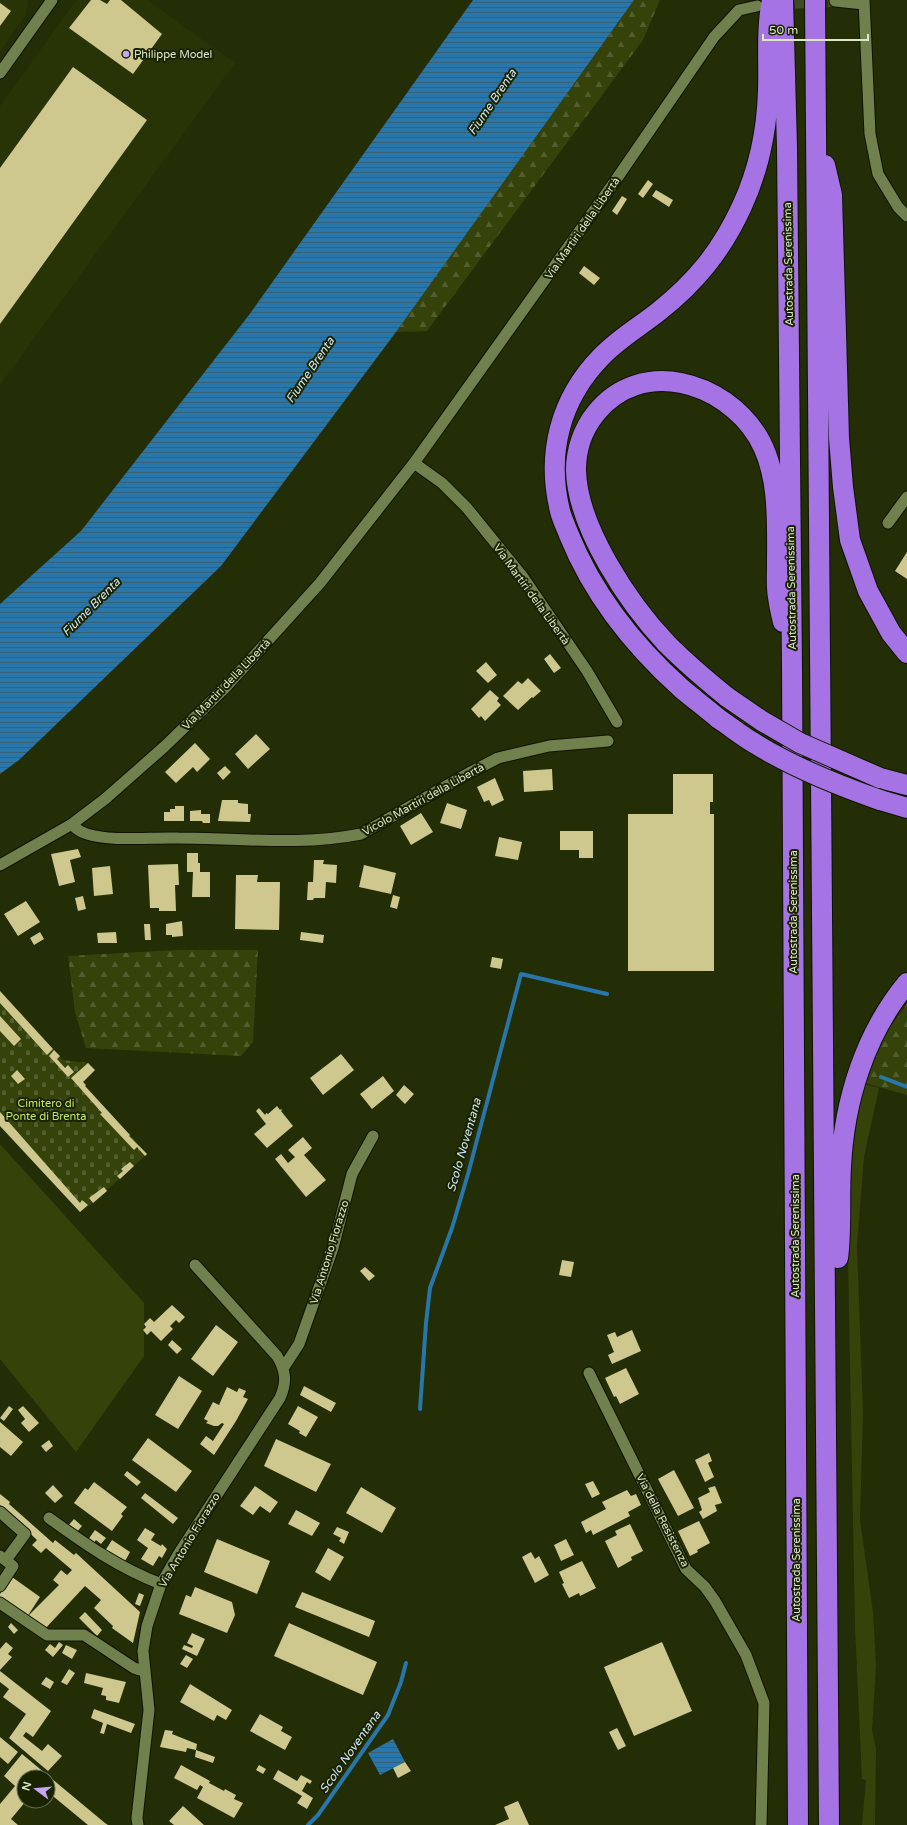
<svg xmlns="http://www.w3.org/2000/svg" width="907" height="1825" font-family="'Varela Round',sans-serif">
	<defs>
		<pattern id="forest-firs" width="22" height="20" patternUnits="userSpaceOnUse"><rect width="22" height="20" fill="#35430b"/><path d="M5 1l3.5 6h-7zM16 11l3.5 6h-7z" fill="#525e2d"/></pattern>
		<pattern id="cemetery-stones" width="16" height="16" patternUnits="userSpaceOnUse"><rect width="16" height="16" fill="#35430b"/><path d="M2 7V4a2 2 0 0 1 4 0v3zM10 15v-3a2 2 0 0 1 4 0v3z" fill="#525e2d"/></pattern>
		<pattern id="water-rules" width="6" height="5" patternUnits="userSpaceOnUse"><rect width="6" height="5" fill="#2876aa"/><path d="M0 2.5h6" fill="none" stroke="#346078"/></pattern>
	</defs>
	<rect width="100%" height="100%" fill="#232d06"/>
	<path fill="#283405" d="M0 0H28L26 15 0 51Z
		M76 0H147L235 63 0 385V106Z"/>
	<path fill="#35430b" d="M864 1084 879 1088 864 1157 857 1246 863 1413 860 1520 873 1612 876 1665 872 1730 876 1749 875 1825H862L866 1780 862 1779 855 1627 848 1258 852 1156 861 1094Z
		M0 1144 144 1303V1356L76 1452 0 1359Z"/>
	<path fill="url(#forest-firs)" d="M634 0H660L643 40 427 331 396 332Z
		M177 950H258L253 1042 241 1056 86 1048 75 1012 68 956Z
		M907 1004V1095L865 1083 886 1033Z"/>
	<path fill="url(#cemetery-stones)" d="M0 991 63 1060 88 1063 95 1070 83 1081 85 1086 147 1154 90 1205 80 1212 0 1126Z"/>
	<path fill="url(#water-rules)" d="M473 0H634L396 332 221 566 19 760 0 774V604L81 531 249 315Z
		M393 1739 405 1762 380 1775 368 1753Z"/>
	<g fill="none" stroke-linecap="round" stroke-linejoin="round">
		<path stroke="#2876aa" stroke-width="4" d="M881 1077 907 1087
			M420 1409 426 1323 430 1288 452 1228 468 1174 521 974 607 994
			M308 1825 318 1815 388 1715 401 1682 406 1663"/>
	</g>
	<path fill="#cec88e" d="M91 0H100L107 4 110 0H121L162 34 133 74 69 28Z
		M0 3 11 11 0 26Z
		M73 67 147 120 0 324V168Z
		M648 180 653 184 643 198 638 194Z
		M656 190 673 200 669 207 652 196Z
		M622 196 627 199 617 215 612 211Z
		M584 266 600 278 594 285 579 273Z
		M907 552V579L895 571Z
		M550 654 561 668 554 673 544 659Z
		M486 662 497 675 488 683 476 671Z
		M528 678 541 691 533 698 532 697 518 710 503 696 518 681 522 684Z
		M490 690 499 698 497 701 501 705 485 721 481 716 479 718 471 709Z
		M256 734 270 749 248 769 235 754Z
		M195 743 210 759 197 772 193 767 176 783 165 772Z
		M225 766 231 772 223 780 217 773Z
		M552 769 553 790 524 792 523 771Z
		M673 774H713V802H710V814H714V971H628V814H673Z
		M495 778 504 800 492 806 489 800 484 802 477 787Z
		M222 800H238V803L248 804V814H251L250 822 218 821Z
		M447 803 467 810 461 829 440 823Z
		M175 806H184V821H164V812H170V809H175Z
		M201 810V814H210V823H203L202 821H190V811Z
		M421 813 433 832 411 845 400 826Z
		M560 831H593V858H579V850H560Z
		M499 837 522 842 518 860 495 856Z
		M78 849 81 857 70 860 75 882 59 886 51 854Z
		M187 853H198V863H200V872H210V897H192L193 872H187Z
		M314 860H324L323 864 337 865 336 883 326 882 325 898H314L313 900H307L308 882H313Z
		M178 864 179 885H175L176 911H159V908H150L148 865Z
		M364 865 396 873 391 894 359 887Z
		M110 866 113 894 94 896 92 868Z
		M236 875H258L257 882H280L279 930 235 929Z
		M393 895 400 897 397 909 390 907Z
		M83 896 86 909 78 911 75 898Z
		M26 901 40 922 18 936 4 914Z
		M182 921 183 936 172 937V935H166V924Z
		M144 924H150L151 940H145Z
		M40 932 44 939 34 945 30 938Z
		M116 932 117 943H98L97 933Z
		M301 932 324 935 323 943 300 940Z
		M492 957 503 959 501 969 490 967Z
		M0 991 53 1049 47 1055 0 1003Z
		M0 1016 21 1039 14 1046 0 1031Z
		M54 1050 60 1056 57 1059 65 1068 68 1065 74 1072 68 1077 49 1056Z
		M341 1054 354 1070 323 1095 310 1078Z
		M88 1063 95 1070 83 1082 86 1085 85 1086 130 1135 129 1136 147 1154 145 1156 137 1147 134 1150 100 1114 102 1113 71 1078Z
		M17 1070 25 1079 18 1084 11 1076Z
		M383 1076 394 1091 372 1109 360 1094Z
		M404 1085 414 1094 405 1104 396 1095Z
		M277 1106 280 1110 281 1109 282 1110 281 1111 293 1126 267 1148 254 1134 266 1124 256 1111 259 1108 265 1115 266 1113 268 1114Z
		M0 1112 80 1203 82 1200 88 1205 80 1212 0 1126Z
		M303 1137 312 1148 304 1155 326 1180 306 1197 275 1159 281 1154 288 1163 295 1157 288 1150Z
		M130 1162 134 1166 120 1179 117 1176 123 1171 121 1169Z
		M104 1187 107 1191 93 1203 89 1198Z
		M562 1260 574 1262 571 1277 559 1275Z
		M365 1267 375 1276 369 1281 360 1271Z
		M172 1305 185 1317 179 1323 176 1320 170 1326 173 1329 161 1341 151 1331 147 1335 143 1330 146 1327 144 1324 150 1318 154 1322Z
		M216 1325 238 1342 213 1376 191 1359Z
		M632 1330 641 1351 612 1364 608 1355 614 1352 607 1335 615 1332 617 1337Z
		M172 1340 182 1349 177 1354 168 1345Z
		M626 1368 639 1394 620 1404 616 1396 614 1397 605 1378Z
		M179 1376 202 1391 178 1429 155 1415Z
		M304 1386 336 1403 331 1412 300 1395Z
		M227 1387 237 1392 239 1388 246 1391 243 1397 248 1399 236 1421 214 1455 200 1444 206 1436 213 1441 224 1424 222 1423 218 1426H214L206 1423 208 1421 204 1419 213 1402 219 1405Z
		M9 1406 13 1409 4 1421 0 1418Z
		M23 1406 39 1423 29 1432 21 1423 25 1419 18 1410Z
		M298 1406 318 1417 306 1437 299 1433 300 1431 288 1424Z
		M0 1422 23 1442 11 1456 0 1447Z
		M148 1438 192 1471 176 1492 132 1460Z
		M276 1439 331 1464 316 1492 264 1466Z
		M49 1440 53 1446 46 1452 41 1446Z
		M709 1453 712 1461 708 1463 714 1477 705 1482 695 1460Z
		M674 1470 694 1508 678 1516 658 1479Z
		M127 1471 141 1482 137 1486 124 1475Z
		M593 1481 600 1494 592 1498 585 1484Z
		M94 1482 127 1507 121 1514 123 1516 112 1531 74 1503 85 1488 88 1490Z
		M53 1485 63 1496 55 1503 45 1493Z
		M255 1486 278 1502 270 1513 260 1506 253 1515 240 1506Z
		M715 1486 722 1503 715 1505 717 1511 703 1519 699 1512 702 1510 698 1498 710 1492 708 1488Z
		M361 1487 396 1508 382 1533 346 1513Z
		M627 1490 631 1496 636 1494 641 1505 628 1512 630 1516 593 1535 591 1530 586 1533 581 1522 606 1509 602 1502Z
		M145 1493 178 1518 173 1524 141 1498Z
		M0 1494 10 1502 9 1504 53 1543 55 1540 74 1555 76 1553 140 1612 133 1643 112 1628 113 1626 94 1608 101 1600 85 1586 43 1631 0 1598V1594L12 1577 40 1597 27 1617 59 1585 53 1580 61 1570 67 1575 72 1570 46 1548 41 1553 32 1545 37 1540 0 1505Z
		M296 1510 320 1523 312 1536 288 1524Z
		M74 1519 82 1526 75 1534 67 1527Z
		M699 1521 710 1543 697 1550 698 1552 690 1556 678 1531Z
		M630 1524 643 1551 631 1557 632 1560 618 1568 605 1541 617 1535 615 1531Z
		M337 1527 349 1532 344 1544 339 1541 341 1538 333 1534Z
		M145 1528 155 1534 151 1540 161 1546 162 1544 167 1549 162 1558 159 1556 153 1566 141 1559 148 1548 137 1540Z
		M95 1530 106 1538 101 1544 96 1540 90 1548 85 1544Z
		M217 1539 270 1561 257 1594 204 1572Z
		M566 1539 574 1555 561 1561 554 1545Z
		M112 1540 130 1552 124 1563 105 1551Z
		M328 1548 344 1557 330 1581 315 1572Z
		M531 1552 535 1559 539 1556 549 1575 535 1583 522 1557Z
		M582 1561 596 1588 580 1596 579 1593 569 1598 562 1584 564 1583 559 1572Z
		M195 1587 232 1602 235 1615 227 1633 179 1614 186 1595 191 1597Z
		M302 1592 375 1621 369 1637 295 1607Z
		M139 1593 144 1595 140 1606 135 1604Z
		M85 1612 102 1630 97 1636 79 1618Z
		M11 1623 18 1630 14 1634 8 1627Z
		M289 1623 377 1662 363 1695 274 1656Z
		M192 1633 205 1639 197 1656 182 1649 184 1645 192 1648 193 1646 187 1643Z
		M6 1642 13 1648 8 1654 12 1657 0 1670V1649Z
		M59 1642 63 1645 53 1657 45 1650 50 1644 55 1648Z
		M662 1642 692 1711 634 1736 604 1667Z
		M66 1645 77 1650 72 1659 62 1653Z
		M186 1655 193 1659 187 1668 180 1664Z
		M69 1669 75 1673 67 1685 61 1682Z
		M0 1671 51 1711 33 1737 26 1732 23 1736 42 1751 48 1744 62 1756 48 1771 9 1738 26 1714 3 1697 9 1689 0 1682Z
		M86 1673 126 1682 119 1703 106 1700V1696L101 1695 103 1688 84 1683Z
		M46 1677 54 1682 50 1689 41 1684Z
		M190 1684 232 1710 226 1720 217 1715 214 1721 180 1702Z
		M94 1709 135 1724 131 1733 107 1724 104 1734 100 1733 103 1723 91 1718Z
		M260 1714 283 1727 281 1731 292 1737 285 1750 250 1731Z
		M617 1728 626 1746 618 1750 609 1732Z
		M165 1730 173 1731 172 1734 197 1744 196 1750 187 1748 186 1752 160 1747Z
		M0 1737 18 1752 8 1764 0 1757Z
		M196 1750 215 1757 213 1763 195 1757Z
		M22 1754 105 1823 108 1825H88L48 1792V1777H24V1801H26L11 1819 18 1825H0V1804L15 1786 4 1776Z
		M405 1762 411 1771 398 1778 393 1768Z
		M181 1765 210 1781 209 1783 224 1791 225 1789 236 1795 234 1799 243 1803 234 1818 197 1798 203 1787 200 1785 197 1790 174 1778Z
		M259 1765 266 1769 263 1774 256 1770Z
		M278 1770 297 1781 301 1775 312 1781 310 1784 307 1782 302 1791 313 1798 307 1809 297 1803 302 1796 273 1779Z
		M518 1801 529 1825H495L509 1819 504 1807Z
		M183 1806 204 1825H174L169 1821Z"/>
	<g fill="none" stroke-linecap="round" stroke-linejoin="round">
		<path stroke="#3f4923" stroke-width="11" stroke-dasharray="11 5.5" stroke-linecap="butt" d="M778 4 835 1"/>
		<defs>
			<path id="street" d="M864 0 870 134 878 174 898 207 907 216
				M835 1 864 4
				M0 73 52 0
				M414 463 442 483 467 508 523 577 587 671 617 722
				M888 523 907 497
				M72 824C76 829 80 832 87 834 112 842 151 837 178 838 238 838 302 846 361 834L469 773 498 758 549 746 608 741
				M0 865 72 824 105 799 164 747 225 688 320 583 414 463 613 184 714 37 739 10 757 6
				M284 1367 299 1344 333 1248 352 1174 373 1136
				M589 1373 686 1569 705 1587 715 1601 746 1655 764 1703 761 1825
				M0 1512 25 1534 6 1560
				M49 1518C85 1544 119 1568 161 1584
				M0 1586 13 1566 0 1556
				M0 1603 47 1635H84L134 1668 140 1670H145
				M138 1825 137 1818 149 1710 143 1651 147 1626 161 1584 179 1553 280 1398C287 1382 286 1371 277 1356L195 1265"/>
			<path id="highway" d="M783 0 787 147 792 667 798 1825
				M815 0 829 1825
				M825 165 832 195 839 438 843 487 850 540 868 591 891 633 907 653
				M727 697C706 680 686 663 667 644 629 604 577 527 576 470 576 450 583 429 596 413 641 357 724 381 758 437 780 474 777 523 777 565 777 575 776 587 778 597 779 605 781 614 783 622
				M719 719C707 709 694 699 682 689 635 647 593 594 569 535 566 527 562 519 560 511 546 454 560 399 601 357 618 339 639 327 658 312 696 282 722 250 742 206 759 169 767 130 768 90 769 60 766 30 772 0
				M880 778 907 785
				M880 800 907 808
				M838 1258C842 1228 839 1197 841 1167 844 1101 865 1034 907 983"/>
		</defs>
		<use href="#street" stroke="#0e1400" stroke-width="13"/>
		<use href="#highway" stroke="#0e1400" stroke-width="22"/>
		<use href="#street" stroke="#71814e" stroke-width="11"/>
		<use href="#highway" stroke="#a573e3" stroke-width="20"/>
		<defs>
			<path id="highway-bridge" d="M727 697 762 721 800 743 880 778
				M719 719C731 727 742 736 754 743 794 768 837 785 880 800"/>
		</defs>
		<use href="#highway-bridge" stroke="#0e1400" stroke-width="22" stroke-linecap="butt"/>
		<use href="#highway-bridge" stroke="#a573e3" stroke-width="20"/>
	</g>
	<circle fill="#c5a7f1" stroke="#1a2300" stroke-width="1.5" cx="126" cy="54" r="4"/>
	<g text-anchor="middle" stroke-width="4" stroke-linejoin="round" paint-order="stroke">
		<g font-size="11" fill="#dbe5c9" stroke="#1a2300" text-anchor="start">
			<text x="134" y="58">Philippe Model</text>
		</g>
		<g font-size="11" fill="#dbe5c9" stroke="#1a2300">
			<text transform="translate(582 228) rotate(-55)" y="4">Via Martiri della Libertà</text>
			<text transform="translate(788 264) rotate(-91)" y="4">Autostrada Serenissima</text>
			<text transform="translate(791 588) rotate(-91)" y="4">Autostrada Serenissima</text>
			<text transform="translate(532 594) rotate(54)" y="4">Via Martiri della Libertà</text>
			<text transform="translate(226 684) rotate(-46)" y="4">Via Martiri della Libertà</text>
			<text transform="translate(423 799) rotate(-29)" y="4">Vicolo Martiri della Libertà</text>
			<text transform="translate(793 912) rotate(-90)" y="4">Autostrada Serenissima</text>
			<text transform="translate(795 1236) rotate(-90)" y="4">Autostrada Serenissima</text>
			<text transform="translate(329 1252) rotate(-73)" y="4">Via Antonio Fiorazzo</text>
			<text transform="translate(663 1520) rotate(63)" y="4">Via della Resistenza</text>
			<text transform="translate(189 1540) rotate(-59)" y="4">Via Antonio Fiorazzo</text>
			<text transform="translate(796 1560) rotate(-90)" y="4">Autostrada Serenissima</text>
		</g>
		<g font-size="11" fill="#c1e75d" stroke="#1a2300">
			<text x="46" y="1107">Cimitero di<tspan x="46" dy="13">Ponte di Brenta</tspan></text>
		</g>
		<g font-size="12" font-style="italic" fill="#cee4f5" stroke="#1a2300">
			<text transform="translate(492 102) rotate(-56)" y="4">Fiume Brenta</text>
			<text transform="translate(310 370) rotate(-56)" y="4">Fiume Brenta</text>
			<text transform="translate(91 607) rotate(-45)" y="4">Fiume Brenta</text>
			<text transform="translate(464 1145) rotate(-74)" y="4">Scolo Noventana</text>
			<text transform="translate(350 1752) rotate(-55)" y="4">Scolo Noventana</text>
		</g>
	</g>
	<g transform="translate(36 1789) rotate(286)"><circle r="19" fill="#1a2300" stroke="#677150"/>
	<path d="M0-3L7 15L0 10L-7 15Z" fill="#c5a7f1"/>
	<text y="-6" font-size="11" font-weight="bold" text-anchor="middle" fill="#dbe5c9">N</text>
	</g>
	<path d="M763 34v6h105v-6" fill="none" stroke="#dbe5c9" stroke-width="2"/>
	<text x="769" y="34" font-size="12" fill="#dbe5c9" stroke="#1a2300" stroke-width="3" paint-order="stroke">50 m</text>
</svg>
